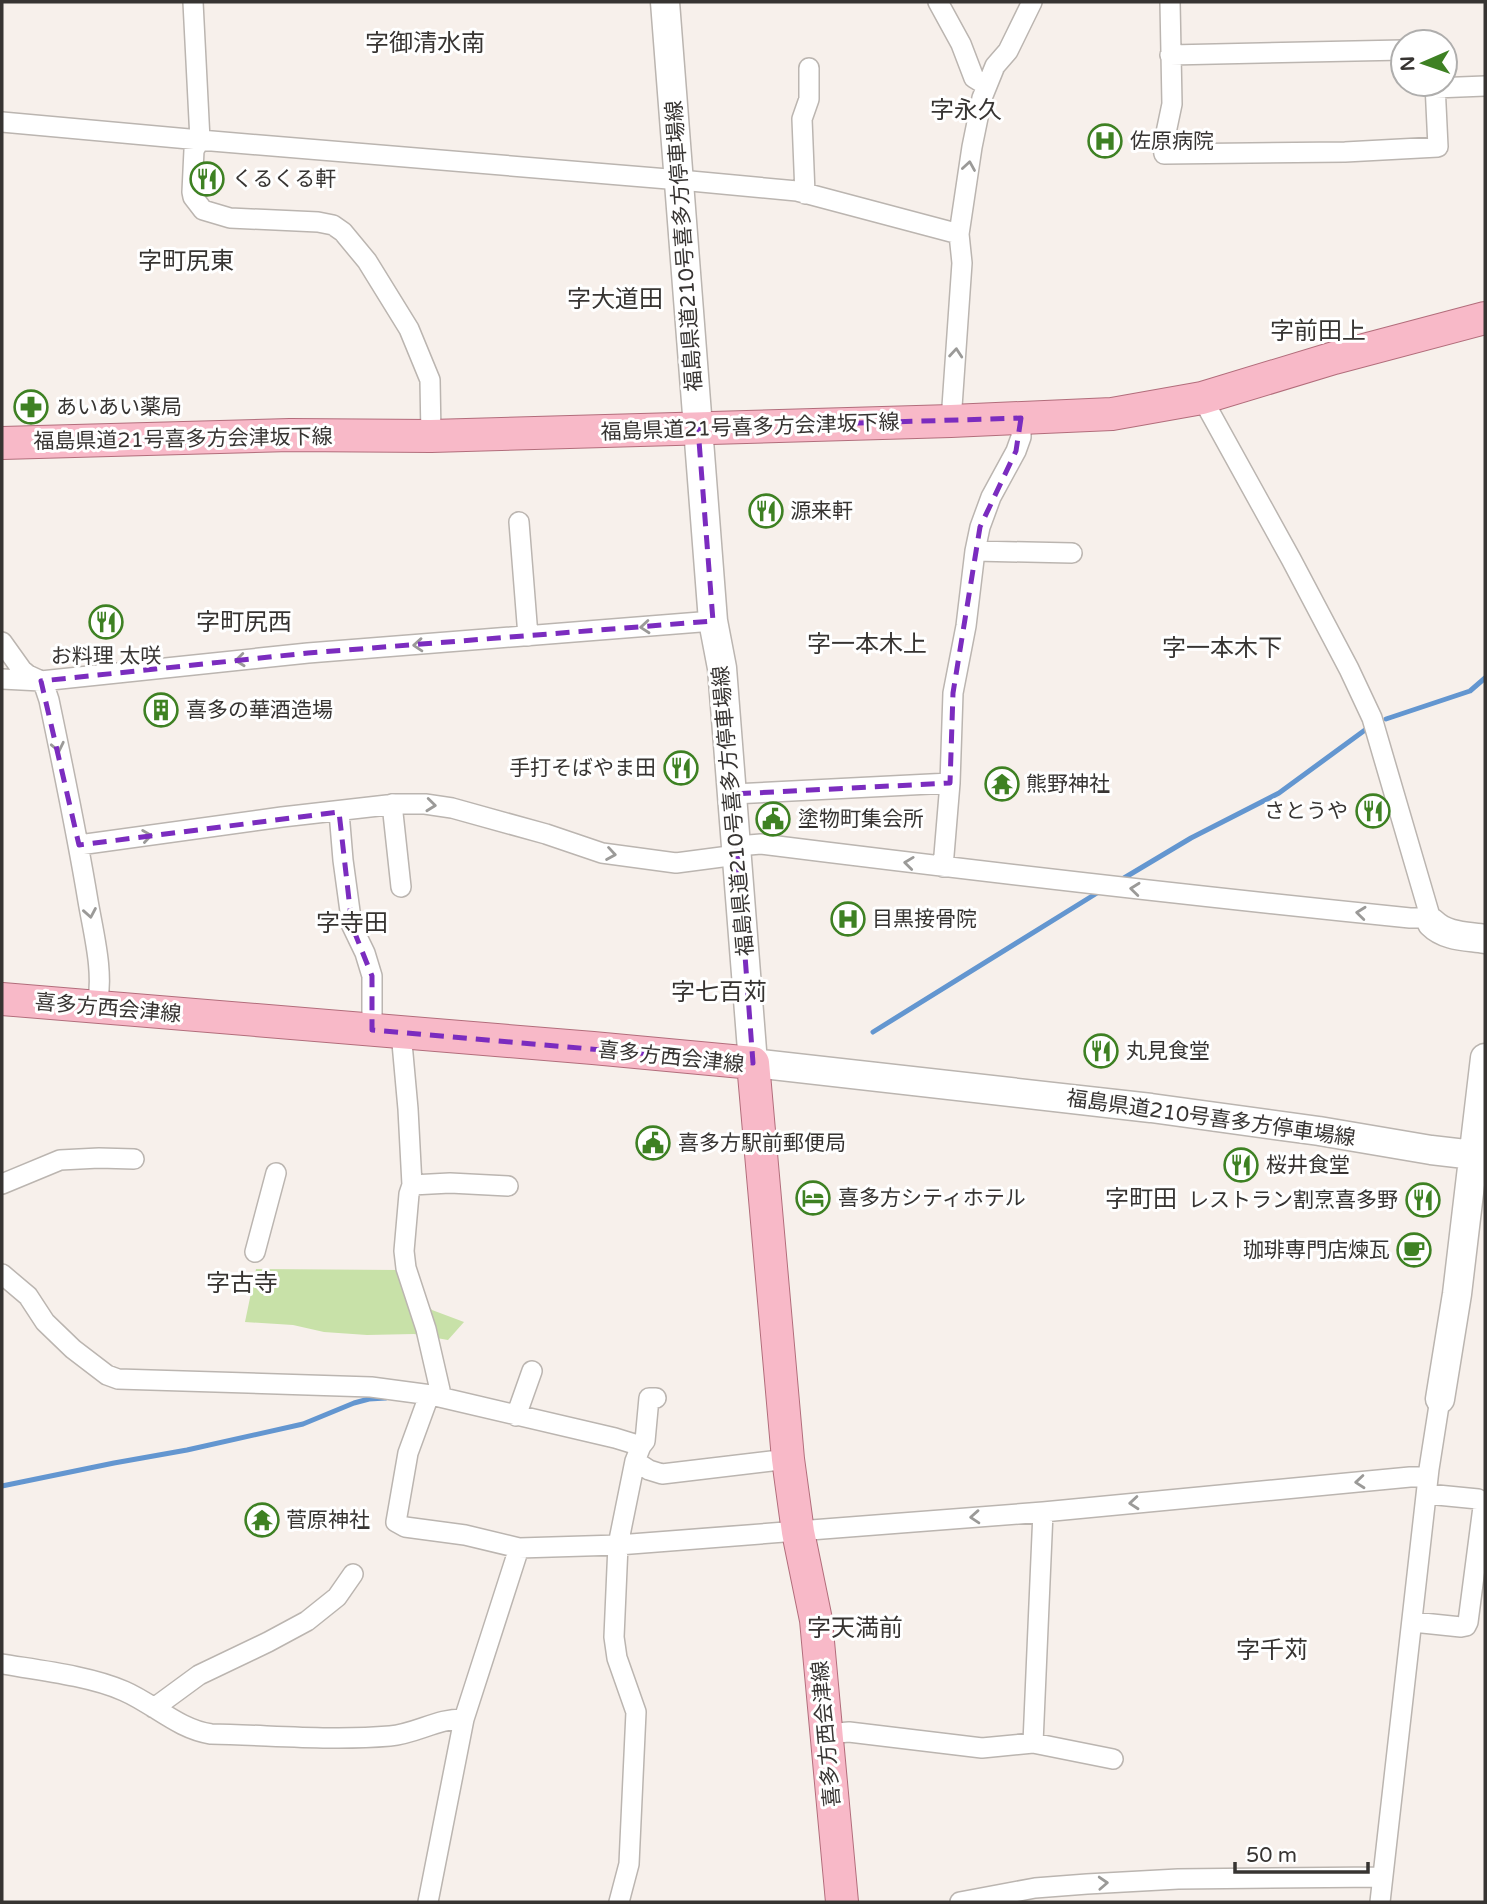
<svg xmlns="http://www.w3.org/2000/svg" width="1487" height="1904" font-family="'Varela Round','Noto Sans JP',sans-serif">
	<rect width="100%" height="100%" fill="#f7f0eb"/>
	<path fill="#c8e1a8" d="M256 1269 400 1270 432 1310 464 1322 448 1340 414 1334 367 1335 324 1332 293 1325 245 1322Z"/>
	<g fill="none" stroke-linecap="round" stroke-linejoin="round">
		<path stroke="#6396d0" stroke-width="5" d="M1386 719 1470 691 1485 678
			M1119 881 1191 838 1279 793 1365 730
			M873 1032 1097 893
			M2 1486 114 1463 187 1450 303 1424 354 1403 369 1399 386 1398"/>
		<defs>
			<path id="street" d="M193 2 200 140 194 150 192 192 193 197 203 210 230 218 318 222 333 225 343 232 367 261 409 329 430 380 431 436
				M938 2 961 44 974 78 987 86
				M1170 2 1172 104 1163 147 1164 154 1345 152 1438 147 1435 84
				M1170 55 1403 50
				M1435 88 1485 86
				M2 122 200 140 680 180 797 191 959 234
				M805 194 802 119 809 99V68
				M1202 398 1291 559 1349 669 1372 718 1432 923
				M951 421 962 263 959 234 972 147 982 98 995 66 1008 51 1032 2
				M519 522 528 636
				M975 551 1072 553
				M2 642 22 670 28 675 41 681 45 688 49 700C63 767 77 834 88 901 94 936 104 972 97 1007
				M2 679 41 681 308 653 713 621
				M733 794 950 783
				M392 804 401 887
				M339 812 343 860 352 926 365 953 372 976V1030
				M79 845 282 817 396 804H425L452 808 546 834 602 853 676 863 737 855
				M737 846 761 844C977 871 1193 896 1410 918H1429
				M943 867 950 783 953 693 966 626 975 551 980 527 991 497 1016 451 1021 437V418
				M401 1032 408 1109 412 1185 409 1194 404 1251 406 1268 426 1329 440 1390
				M2 1184 60 1160 99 1158 134 1159
				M412 1185 450 1183 508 1186
				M255 1252 276 1173
				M2 1274 28 1296 45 1322 73 1349 107 1375 118 1379 371 1387 431 1395 615 1438 641 1446 635 1461 618 1545 614 1637 617 1658 636 1712 629 1864 619 1902
				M431 1395 427 1401 408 1453 396 1522 405 1527 465 1535 519 1548 618 1545 1043 1512 1410 1477H1428
				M516 1416 532 1371
				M641 1446 645 1441 649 1398H656
				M635 1461 649 1470 662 1474 788 1459
				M1413 1622 1461 1627 1466 1626 1468 1622 1483 1507 1482 1501 1478 1499 1427 1494
				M2 1664C38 1670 91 1676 124 1691 154 1704 178 1729 211 1734 270 1735 331 1741 390 1736 416 1734 438 1718 464 1719
				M154 1708 199 1675 268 1642 307 1621 337 1597 353 1574
				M826 1734 849 1732 982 1748 1033 1743 1113 1759
				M1033 1743 1043 1512
				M428 1902 464 1719 519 1548
				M960 1902 1035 1888 1087 1884 1178 1879 1382 1877
				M1380 1902 1429 1469 1440 1399"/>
			<path id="secondary" d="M665 2 713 621 722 668 753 1063 1151 1108 1319 1131 1431 1150 1474 1155
				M1432 923C1446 937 1467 936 1485 939
				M1440 1399 1457 1294 1485 1058"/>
			<path id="primary" d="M2 443 290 435 431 436 951 421 1112 414 1202 398 1334 358 1485 318
				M2 999 593 1048 753 1063 788 1459 798 1532 816 1620 842 1902"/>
		</defs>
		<use href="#street" stroke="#bbb5b0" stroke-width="22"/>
		<use href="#secondary" stroke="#bbb5b0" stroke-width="31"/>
		<use href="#primary" stroke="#b26d7b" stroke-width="34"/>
		<use href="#street" stroke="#fff" stroke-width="19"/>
		<use href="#secondary" stroke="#fff" stroke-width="28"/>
		<use href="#primary" stroke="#f8b9c8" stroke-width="32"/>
	</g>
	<defs><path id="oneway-chevron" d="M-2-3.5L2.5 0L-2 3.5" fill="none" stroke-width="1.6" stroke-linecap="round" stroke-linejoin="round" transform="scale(1.75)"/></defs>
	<g stroke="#9b9a98">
		<use href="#oneway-chevron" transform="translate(969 166) rotate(-81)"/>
		<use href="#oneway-chevron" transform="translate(956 353) rotate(-85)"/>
		<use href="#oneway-chevron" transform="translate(645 627) rotate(175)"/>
		<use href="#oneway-chevron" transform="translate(418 645) rotate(176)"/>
		<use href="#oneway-chevron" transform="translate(240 660) rotate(174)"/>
		<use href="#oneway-chevron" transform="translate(58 747) rotate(78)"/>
		<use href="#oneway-chevron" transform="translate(431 805) rotate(6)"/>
		<use href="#oneway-chevron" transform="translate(147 836) rotate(-8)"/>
		<use href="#oneway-chevron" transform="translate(611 854) rotate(9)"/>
		<use href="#oneway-chevron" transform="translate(909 863) rotate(-173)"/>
		<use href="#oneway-chevron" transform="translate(1135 889) rotate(-174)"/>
		<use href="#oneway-chevron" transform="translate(90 913) rotate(80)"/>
		<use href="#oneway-chevron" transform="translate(1361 913) rotate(-174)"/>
		<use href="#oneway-chevron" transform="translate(1360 1482) rotate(175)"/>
		<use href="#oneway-chevron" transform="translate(1134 1503) rotate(175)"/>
		<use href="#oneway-chevron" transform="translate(975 1517) rotate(176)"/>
		<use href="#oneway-chevron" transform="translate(1103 1883) rotate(-3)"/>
	</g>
	<path fill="none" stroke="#7b2cbf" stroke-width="5" stroke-dasharray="14 9" stroke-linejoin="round" d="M1021 418 1016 451 980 527 953 693 950 783 733 794 753 1063 372 1030V976L352 926 339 812 79 845 41 681 308 653 713 621 698 428Z"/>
	<defs>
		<symbol id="hospital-ring" viewBox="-11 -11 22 22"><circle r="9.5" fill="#fff" stroke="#3e8123" stroke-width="1.5"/><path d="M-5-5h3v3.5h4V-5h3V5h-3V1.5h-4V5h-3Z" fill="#3e8123"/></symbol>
		<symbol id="restaurant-ring" viewBox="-11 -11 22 22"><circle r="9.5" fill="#fff" stroke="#3e8123" stroke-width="1.5"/><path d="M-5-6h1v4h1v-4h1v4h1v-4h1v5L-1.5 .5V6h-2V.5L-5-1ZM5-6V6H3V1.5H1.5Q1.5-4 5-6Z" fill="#3e8123"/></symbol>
		<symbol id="pharmacy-ring" viewBox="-11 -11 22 22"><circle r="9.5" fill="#fff" stroke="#3e8123" stroke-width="1.5"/><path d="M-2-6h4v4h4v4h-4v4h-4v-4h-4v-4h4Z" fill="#3e8123"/></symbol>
		<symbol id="building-ring" viewBox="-11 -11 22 22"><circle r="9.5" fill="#fff" stroke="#3e8123" stroke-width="1.5"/><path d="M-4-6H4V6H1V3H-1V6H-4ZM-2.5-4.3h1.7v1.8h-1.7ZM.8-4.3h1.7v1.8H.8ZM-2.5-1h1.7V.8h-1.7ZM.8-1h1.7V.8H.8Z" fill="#3e8123"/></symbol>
		<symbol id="temple-ring" viewBox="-11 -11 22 22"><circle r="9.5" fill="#fff" stroke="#3e8123" stroke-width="1.5"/><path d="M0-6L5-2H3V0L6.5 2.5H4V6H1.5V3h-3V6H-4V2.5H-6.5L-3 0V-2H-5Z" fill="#3e8123"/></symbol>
		<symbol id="civic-ring" viewBox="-11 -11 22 22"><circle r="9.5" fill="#fff" stroke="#3e8123" stroke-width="1.5"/><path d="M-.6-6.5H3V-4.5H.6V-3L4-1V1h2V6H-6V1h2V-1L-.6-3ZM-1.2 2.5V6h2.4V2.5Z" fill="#3e8123"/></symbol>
		<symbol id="hotel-ring" viewBox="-11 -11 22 22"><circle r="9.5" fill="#fff" stroke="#3e8123" stroke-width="1.5"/><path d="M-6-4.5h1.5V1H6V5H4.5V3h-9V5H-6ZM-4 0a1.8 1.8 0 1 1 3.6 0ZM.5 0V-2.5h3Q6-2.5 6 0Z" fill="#3e8123"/></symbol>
		<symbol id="cafe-ring" viewBox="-11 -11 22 22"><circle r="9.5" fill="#fff" stroke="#3e8123" stroke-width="1.5"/><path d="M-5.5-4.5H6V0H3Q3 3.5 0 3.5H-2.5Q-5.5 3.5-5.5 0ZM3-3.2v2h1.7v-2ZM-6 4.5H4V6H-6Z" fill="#3e8123"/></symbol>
	</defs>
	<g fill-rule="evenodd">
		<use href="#hospital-ring" x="1086" y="122" width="38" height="38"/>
		<use href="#restaurant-ring" x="188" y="160" width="38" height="38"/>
		<use href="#pharmacy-ring" x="12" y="388" width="38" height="38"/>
		<use href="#restaurant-ring" x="747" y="492" width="38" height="38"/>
		<use href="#restaurant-ring" x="87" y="603" width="38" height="38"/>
		<use href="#building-ring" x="142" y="691" width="38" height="38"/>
		<use href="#restaurant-ring" x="662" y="749" width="38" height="38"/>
		<use href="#temple-ring" x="983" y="765" width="38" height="38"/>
		<use href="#restaurant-ring" x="1354" y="792" width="38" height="38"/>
		<use href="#civic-ring" x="754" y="800" width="38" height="38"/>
		<use href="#hospital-ring" x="829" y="900" width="38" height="38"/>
		<use href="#restaurant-ring" x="1082" y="1032" width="38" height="38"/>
		<use href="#civic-ring" x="634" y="1124" width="38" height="38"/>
		<use href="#restaurant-ring" x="1222" y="1146" width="38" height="38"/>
		<use href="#hotel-ring" x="794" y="1179" width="38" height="38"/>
		<use href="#restaurant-ring" x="1404" y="1181" width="38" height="38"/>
		<use href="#cafe-ring" x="1395" y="1231" width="38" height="38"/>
		<use href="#temple-ring" x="243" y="1501" width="38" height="38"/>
	</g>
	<g text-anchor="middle" stroke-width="6" stroke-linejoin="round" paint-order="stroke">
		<g font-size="21" fill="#373432" stroke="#fff" text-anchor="start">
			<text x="1130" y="148">佐原病院</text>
			<text x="232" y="186">くるくる軒</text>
			<text x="56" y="414">あいあい薬局</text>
			<text x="790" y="518">源来軒</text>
			<text x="106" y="663" text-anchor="middle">お料理 太咲</text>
			<text x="186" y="717">喜多の華酒造場</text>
			<text x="656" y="775" text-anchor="end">手打そばやま田</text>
			<text x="1026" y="791">熊野神社</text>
			<text x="1348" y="818" text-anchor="end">さとうや</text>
			<text x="798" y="826">塗物町集会所</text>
			<text x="872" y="926">目黒接骨院</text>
			<text x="1126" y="1058">丸見食堂</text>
			<text x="678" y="1150">喜多方駅前郵便局</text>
			<text x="1266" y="1172">桜井食堂</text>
			<text x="838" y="1205">喜多方シティホテル</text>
			<text x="1398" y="1207" text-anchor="end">レストラン割烹喜多野</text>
			<text x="1390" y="1257" text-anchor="end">珈琲専門店煉瓦</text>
			<text x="286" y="1527">菅原神社</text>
		</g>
		<g font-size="21" fill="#373432" stroke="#fff">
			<text transform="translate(684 246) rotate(-94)" y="7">福島県道210号喜多方停車場線</text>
			<text transform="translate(750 427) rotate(-2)" y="7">福島県道21号喜多方会津坂下線</text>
			<text transform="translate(183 439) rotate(-1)" y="7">福島県道21号喜多方会津坂下線</text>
			<text transform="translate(733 811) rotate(-95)" y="7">福島県道210号喜多方停車場線</text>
			<text transform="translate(108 1008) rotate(5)" y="7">喜多方西会津線</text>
			<text transform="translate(671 1057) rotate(6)" y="7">喜多方西会津線</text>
			<text transform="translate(1211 1118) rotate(8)" y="7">福島県道210号喜多方停車場線</text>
			<text transform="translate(826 1734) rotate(-95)" y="7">喜多方西会津線</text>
		</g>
		<g font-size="24" fill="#373432" stroke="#fff">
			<text x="425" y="51">字御清水南</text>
			<text x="966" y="118">字永久</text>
			<text x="186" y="269">字町尻東</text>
			<text x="615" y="307">字大道田</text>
			<text x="1318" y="339">字前田上</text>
			<text x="244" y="630">字町尻西</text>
			<text x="867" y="652">字一本木上</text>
			<text x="1222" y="656">字一本木下</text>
			<text x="352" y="931">字寺田</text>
			<text x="719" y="1000">字七百苅</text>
			<text x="1141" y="1207">字町田</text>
			<text x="242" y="1291">字古寺</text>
			<text x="855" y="1636">字天満前</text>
			<text x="1272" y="1658">字千苅</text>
		</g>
	</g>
	<rect width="1487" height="1904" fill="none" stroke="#373432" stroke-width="7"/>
	<g transform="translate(1424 63) rotate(268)"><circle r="33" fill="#ffffff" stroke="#afaead" stroke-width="2"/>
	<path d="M0-5L12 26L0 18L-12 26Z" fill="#3e8123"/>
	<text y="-10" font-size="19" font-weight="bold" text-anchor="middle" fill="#373432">N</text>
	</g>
	<path d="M1235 1862v10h133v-10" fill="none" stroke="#373432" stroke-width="3.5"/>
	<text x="1246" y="1862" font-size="21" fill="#373432" stroke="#ffffff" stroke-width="5" paint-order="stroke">50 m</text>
</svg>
